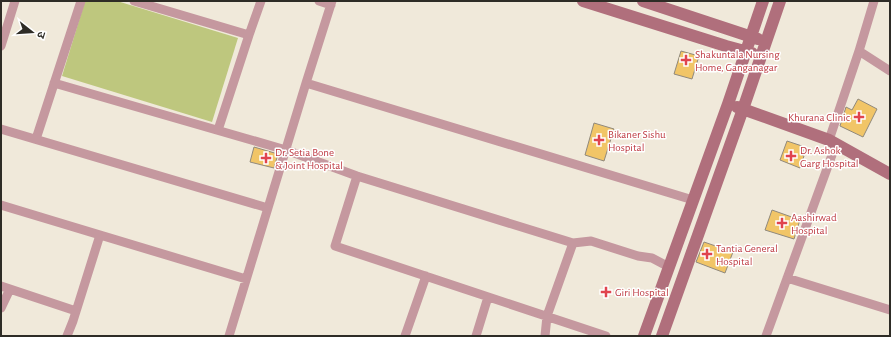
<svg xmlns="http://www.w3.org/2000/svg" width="891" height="337" font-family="'Alegreya Sans','Noto Sans Devanagari',sans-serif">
	<rect width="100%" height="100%" fill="#f0e9da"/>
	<path fill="#bec77e" d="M85 1H117L238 38 212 122 62 76Z"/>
	<path fill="#f1c567" stroke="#90897c" d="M681 51 699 56 692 79 674 74Z
		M858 99 877 109 863 137 840 126 846 107 852 110Z
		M594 123 614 129 604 161 585 155Z
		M787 141 802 146 801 148 804 149 802 155 804 156 800 168 780 160Z
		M254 147 278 154 274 168 250 162Z
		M772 210 800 220 794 239 765 230Z
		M704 242 733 252 725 273 696 262Z"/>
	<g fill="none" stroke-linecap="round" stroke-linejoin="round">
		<path stroke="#c5989f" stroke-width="9" d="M134 1 249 35
			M319 1 331 5
			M874 1 859 51 890 71
			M1 46 15 1
			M54 83 286 150 357 176 573 243 547 316 545 336
			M306 83 693 200
			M1 129 268 208
			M218 130 249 35 261 1
			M36 139 81 1
			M829 140 859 51
			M357 176 335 246 606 336
			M1 205 57 222 246 279
			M573 243 591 241 638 256 652 258 669 267
			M787 278 890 310
			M1 286 76 311
			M1 308 10 289
			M67 336 73 321 100 235
			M229 336 306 83 332 1
			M405 336 426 276
			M476 336 488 297
			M766 336 836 144"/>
		<path stroke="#b06f7c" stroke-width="12" d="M583 1 726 46 752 53
			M643 1 758 39
			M737 107 829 140 890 174
			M644 336 728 104 763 1
			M662 336 743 109 780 1"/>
	</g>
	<g fill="#e0444e" stroke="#fff" stroke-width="1.5">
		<path d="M684 54h4v4h4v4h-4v4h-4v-4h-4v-4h4z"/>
		<path d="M857 111h4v4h4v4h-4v4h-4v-4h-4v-4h4z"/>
		<path d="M597 134h4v4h4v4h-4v4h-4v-4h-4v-4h4z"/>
		<path d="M789 150h4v4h4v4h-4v4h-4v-4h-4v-4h4z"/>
		<path d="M264 152h4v4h4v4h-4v4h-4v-4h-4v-4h4z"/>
		<path d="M780 217h4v4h4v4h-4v4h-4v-4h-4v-4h4z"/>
		<path d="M705 248h4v4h4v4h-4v4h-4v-4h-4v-4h4z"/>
		<path d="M604 286h4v4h4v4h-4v4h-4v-4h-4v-4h4z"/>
	</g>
	<g text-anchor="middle" stroke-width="3" stroke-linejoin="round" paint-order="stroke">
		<g font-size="11" fill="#be3a42" stroke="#fff" text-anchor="start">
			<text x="695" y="58">Shakuntala Nursing<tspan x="695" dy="13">Home, Ganganagar</tspan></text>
			<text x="850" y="121" text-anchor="end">Khurana Clinic</text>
			<text x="608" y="138">Bikaner Sishu<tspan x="608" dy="13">Hospital</tspan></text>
			<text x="800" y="154">Dr. Ashok<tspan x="800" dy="13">Garg Hospital</tspan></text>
			<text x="275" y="156">Dr. Setia Bone<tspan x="275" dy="13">&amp; Joint Hospital</tspan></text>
			<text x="791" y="221">Aashirwad<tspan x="791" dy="13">Hospital</tspan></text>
			<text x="716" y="252">Tantia General<tspan x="716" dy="13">Hospital</tspan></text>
			<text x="615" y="296">Giri Hospital</text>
		</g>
	</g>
	<rect width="891" height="337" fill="none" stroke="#2e2c26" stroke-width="4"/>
	<g transform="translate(32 32) rotate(107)" stroke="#ffffff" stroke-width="3" paint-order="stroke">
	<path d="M0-3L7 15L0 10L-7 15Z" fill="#2e2c26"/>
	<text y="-6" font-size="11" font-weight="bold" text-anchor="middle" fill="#2e2c26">उ</text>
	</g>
</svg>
